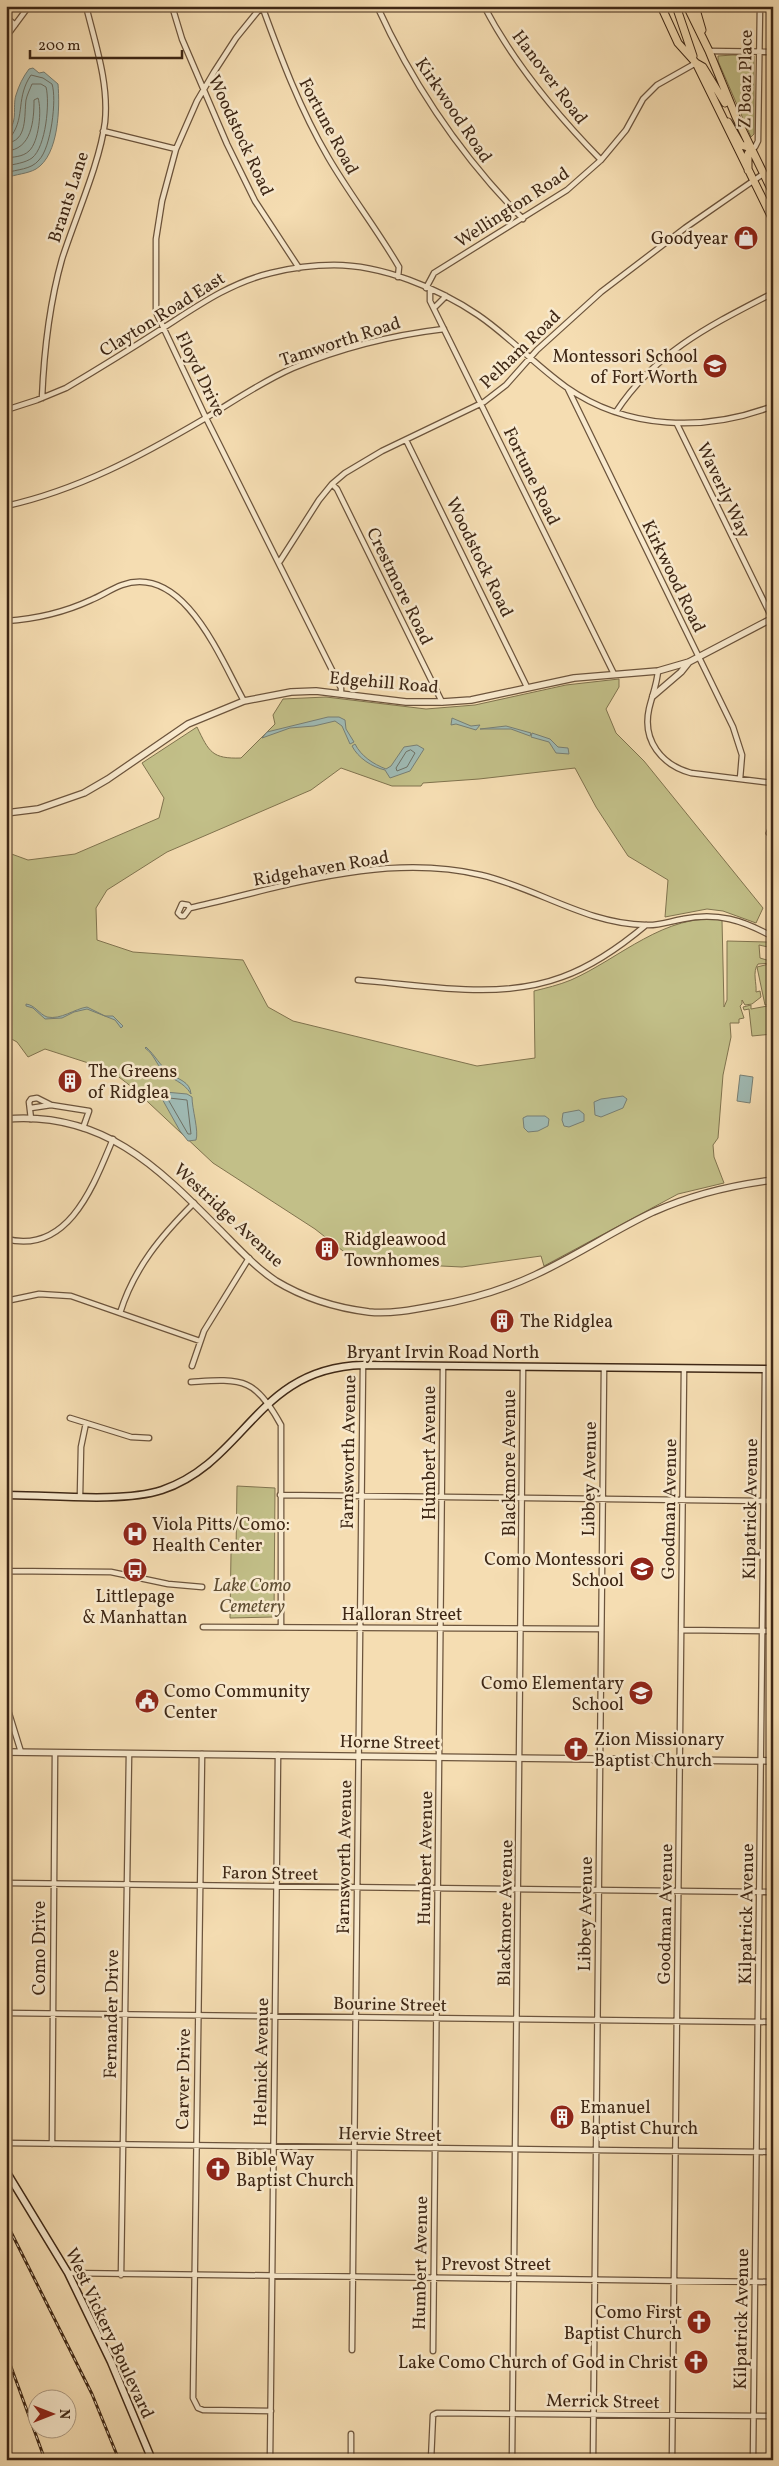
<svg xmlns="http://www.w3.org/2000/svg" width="779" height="2466" font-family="Vollkorn,serif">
	<rect width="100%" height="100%" fill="#f5ddb2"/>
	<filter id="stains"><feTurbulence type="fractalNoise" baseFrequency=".004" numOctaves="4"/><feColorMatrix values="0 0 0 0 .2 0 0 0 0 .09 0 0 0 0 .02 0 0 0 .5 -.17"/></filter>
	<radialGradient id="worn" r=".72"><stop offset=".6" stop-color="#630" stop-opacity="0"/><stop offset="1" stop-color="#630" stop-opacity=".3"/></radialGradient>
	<path fill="#c2bf88" stroke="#80734e" d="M733 55 754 56V134L751 137 718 61V56Z
		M619 679V687L606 709 616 733 644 761 763 908 756 923 723 911 707 909 665 917 668 880 628 856 596 807 575 768 479 779 423 783 421 786H392L341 768 311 790 167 852 107 890 96 908 97 940 133 952 243 960 268 1007 293 1021 477 1066 535 1058 534 991C546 988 559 985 571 980 619 959 666 912 722 920L724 1007 727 1000V941L767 942 773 945V952H769L768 947 759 945 760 958 770 961V957H773V963L758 964C752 972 757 984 756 992L760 991 761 997 752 1004 745 1005 742 1000V1004L740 1006 744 1018 739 1019V1023H730L731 1037 723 1075 718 1138 713 1145 714 1157 724 1183 678 1194 544 1266 541 1256 462 1267 357 1262 315 1229 213 1163 133 1088 110 1070 45 1049 28 1057 17 1042 6 1036V852L28 860 75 854 159 818 164 798 142 763 197 727C209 752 212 759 241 758L275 724 273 715 283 699 326 697 426 709 475 705 566 685Z
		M773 963V1004L765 1005 757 967Z
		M751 1005V1009L773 1005V1034L752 1036 749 1009 744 1010 743 1007Z
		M237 1486 275 1488 274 1617 230 1618 231 1553 236 1552Z"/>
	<path fill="#9fbab4" stroke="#787f74" d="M33 68 39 73 44 72 58 84C60 107 59 155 36 169 27 174 16 174 6 178V132C19 124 12 107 16 95 19 85 23 77 29 69Z
		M328 717H339L345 720 346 729 354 742 350 744 342 726 335 721 314 726 290 728 262 738 267 732Z
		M452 718 471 726 480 725 476 730 456 724 451 725Z
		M506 726 531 733 530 736 511 729H480Z
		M532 733 550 739 558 747 568 748 569 754 556 753 549 742 531 737Z
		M355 744C361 756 373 764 386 769L391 766 404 747 417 745 424 749 410 771 390 778 385 770C372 767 358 758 352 746Z
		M26 1004C35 1005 39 1014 47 1017 61 1020 74 1009 87 1007L105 1016H113L123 1026 121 1028 115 1020 87 1009 74 1012 62 1018 45 1019 33 1008 26 1006Z
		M146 1047C155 1055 160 1066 170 1073 178 1080 190 1081 191 1094 183 1081 173 1081 163 1071 156 1064 154 1054 145 1048Z
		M740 1075 753 1077 750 1103 737 1101Z
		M165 1092 187 1094 192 1097C192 1109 199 1131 196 1140L188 1141 180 1131 161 1097 162 1094Z
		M623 1096 627 1099 623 1108 601 1117 595 1115 594 1102 601 1099Z
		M579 1110 584 1114V1121L569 1127 564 1126 562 1120 563 1113Z
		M527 1116H545L549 1119 548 1126 538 1131 528 1132 524 1128 523 1118Z"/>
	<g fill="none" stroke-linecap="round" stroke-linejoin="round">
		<path stroke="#6e7064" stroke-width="1" d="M6 137 12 135C25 116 16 97 31 75L43 78 52 84C57 99 51 148 39 160 31 170 17 169 6 173
			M6 143C28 142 24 115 26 100 27 95 30 89 32 84H41L46 87C50 102 46 147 32 158 25 163 15 164 6 166
			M6 151C32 150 34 120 34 100L38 98C42 110 39 142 29 151 23 157 13 157 6 158
			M411 750 415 753 407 767 397 771 396 768 406 752Z
			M169 1098 187 1100 191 1134H188L169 1101Z"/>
		<defs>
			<path id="minor" d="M172 6 182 39 227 144 255 201 299 268
				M262 6 236 38 214 72 197 101 176 149 162 201 156 239V312L206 418 341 688V693
				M262 6C281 58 300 109 328 157 350 195 377 229 399 267L398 277
				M377 6C413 85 462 157 523 219
				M484 6C514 64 556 114 601 160
				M6 17 15 25
				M6 37 29 6
				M709 51 773 52
				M103 131 176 149
				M751 148 755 147 758 141 760 6
				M426 288 434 273 567 190 601 160 626 130 643 99 657 85 696 63
				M430 290V301L614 674
				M434 308 446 296
				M568 389 733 727 742 755 740 779
				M42 398C44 351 49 305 62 259 75 218 100 163 105 122 109 83 95 43 86 6
				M6 410 37 400 66 388C98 369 129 350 160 330 196 307 229 283 271 273 291 268 314 265 334 265 382 265 438 288 478 315 509 336 535 365 566 387 627 430 705 432 773 406
				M616 412C655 352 711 325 773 293
				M677 424 773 620
				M406 440 527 687
				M332 484 337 489 442 702
				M6 506C78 490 141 456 204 419 234 401 261 382 293 368 341 348 393 335 444 329
				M280 561 319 500 332 484 345 473 382 451 484 402 506 385 537 350 601 292 685 228 763 174
				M6 621C36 619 63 613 91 600 101 596 111 589 122 585 184 563 221 660 244 701
				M658 671C657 684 652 696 649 709 642 741 662 765 691 773L773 783
				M769 833 773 823
				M190 908 184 916H181L178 913 182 904 188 905 190 908C284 887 384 852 481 875 537 888 586 924 646 925 658 926 671 921 683 919 717 912 743 920 773 937
				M358 980C423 985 498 1001 562 977 593 966 621 946 646 925
				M51 1105 89 1111 83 1128
				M31 1119 29 1102 31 1099 37 1098 51 1105 31 1108
				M6 1239C69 1255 94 1184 113 1139
				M6 1301 39 1294 71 1296 200 1341
				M120 1313C134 1268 161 1236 194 1203
				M192 1366 204 1331 249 1258
				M191 1382C208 1381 232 1378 247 1385 261 1391 274 1412 281 1425V1627
				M70 1418 131 1437 149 1438
				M7 1495V1686L8 1710 21 1752
				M280 1495 773 1501
				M80 1496 81 1447 86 1423
				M6 1571 111 1572 168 1584 202 1587
				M203 1627 601 1629
				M681 1630 773 1631
				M202 1754 193 2398 198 2408 203 2410 271 2411
				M6 1883 773 1892
				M6 2013 773 2022
				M6 2143 773 2152
				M52 2144 55 1753
				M68 2273 773 2282
				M121 2275 129 1754
				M352 2350 363 1365
				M433 2351 443 1366
				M270 2460 278 1755
				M351 2460V2434
				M431 2460 433 2415 437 2413 773 2416
				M512 2460 523 1367
				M593 2460 604 1368
				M672 2460 684 1369
				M753 2460 765 1369"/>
			<path id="tertiary" d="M653 696 681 672 689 662
				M6 813 38 809 84 793 108 779 188 724 244 701 291 692 316 691 406 702H442L471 700 574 678 658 671 689 662 773 618
				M6 1119C102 1111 157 1166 219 1229 237 1247 255 1267 276 1281 304 1298 337 1308 369 1312 390 1314 412 1310 433 1306 468 1300 503 1290 535 1275 576 1256 613 1231 653 1212 691 1195 732 1185 773 1180
				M6 1752 773 1761"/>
			<path id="secondary" d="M6 1495C50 1495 122 1503 162 1490 247 1461 256 1368 363 1365L773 1369
				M6 2171 68 2273 111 2362 152 2460"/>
			<path id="primary" d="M661 6 678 43 696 63 773 220
				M676 6 693 56
				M687 6 709 51 736 117 773 193
				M695 6 702 30
				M696 63 703 67 725 103
				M728 122 741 145 751 148 748 154V170"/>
		</defs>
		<use href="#minor" stroke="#6c543c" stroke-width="7"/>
		<use href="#tertiary" stroke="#6c543c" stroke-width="8"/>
		<use href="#secondary" stroke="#3e2715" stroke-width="9"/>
		<use href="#primary" stroke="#3e2715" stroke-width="9"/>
		<use href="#minor" stroke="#f8e9cd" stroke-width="4.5"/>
		<use href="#tertiary" stroke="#f8e9cd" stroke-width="5.5"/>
		<use href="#secondary" stroke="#f8e9cd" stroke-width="6"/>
		<use href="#primary" stroke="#f5ddb2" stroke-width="7"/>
		<defs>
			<path id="rail" d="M6 2222 92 2394 119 2460
				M6 2353 45 2460"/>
		</defs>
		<use href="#rail" stroke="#3e2715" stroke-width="3"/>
		<use href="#rail" stroke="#f8e9cd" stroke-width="1" stroke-dasharray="4" stroke-linecap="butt"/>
	</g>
	<defs>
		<symbol id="shop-disc" viewBox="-11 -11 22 22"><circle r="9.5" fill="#8f2418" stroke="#f8e9cd"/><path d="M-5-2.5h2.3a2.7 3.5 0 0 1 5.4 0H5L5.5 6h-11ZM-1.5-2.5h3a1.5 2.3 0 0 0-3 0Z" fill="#fff"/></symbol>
		<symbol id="school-disc" viewBox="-11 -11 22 22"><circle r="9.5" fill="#8f2418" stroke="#f8e9cd"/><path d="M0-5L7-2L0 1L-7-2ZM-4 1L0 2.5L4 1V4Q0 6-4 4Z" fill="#fff"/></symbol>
		<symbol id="building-disc" viewBox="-11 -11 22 22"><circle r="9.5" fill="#8f2418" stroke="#f8e9cd"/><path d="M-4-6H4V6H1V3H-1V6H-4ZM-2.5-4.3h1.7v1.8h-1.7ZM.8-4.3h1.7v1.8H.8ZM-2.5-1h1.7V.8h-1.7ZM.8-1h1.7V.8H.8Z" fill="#fff"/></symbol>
		<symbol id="hospital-disc" viewBox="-11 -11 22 22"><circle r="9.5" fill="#8f2418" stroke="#f8e9cd"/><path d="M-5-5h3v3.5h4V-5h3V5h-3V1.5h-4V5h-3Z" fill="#fff"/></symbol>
		<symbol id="bus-disc" viewBox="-11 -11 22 22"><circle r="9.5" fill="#8f2418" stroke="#f8e9cd"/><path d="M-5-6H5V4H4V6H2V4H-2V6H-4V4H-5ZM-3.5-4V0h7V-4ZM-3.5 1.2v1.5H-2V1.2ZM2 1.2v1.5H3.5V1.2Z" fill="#fff"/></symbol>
		<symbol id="civic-disc" viewBox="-11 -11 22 22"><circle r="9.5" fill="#8f2418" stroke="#f8e9cd"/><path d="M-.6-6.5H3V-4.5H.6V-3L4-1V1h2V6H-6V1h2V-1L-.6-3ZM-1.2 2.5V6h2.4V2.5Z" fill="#fff"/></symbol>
		<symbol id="church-disc" viewBox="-11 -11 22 22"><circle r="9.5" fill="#8f2418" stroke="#f8e9cd"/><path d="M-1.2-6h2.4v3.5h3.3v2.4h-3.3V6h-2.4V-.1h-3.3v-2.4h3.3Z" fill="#fff"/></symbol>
	</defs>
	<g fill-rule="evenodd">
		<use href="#shop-disc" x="732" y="224" width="28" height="28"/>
		<use href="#school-disc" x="701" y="352" width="28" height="28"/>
		<use href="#building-disc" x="56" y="1067" width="28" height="28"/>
		<use href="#building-disc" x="313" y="1235" width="28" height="28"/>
		<use href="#building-disc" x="488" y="1307" width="28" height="28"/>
		<use href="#hospital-disc" x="121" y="1520" width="28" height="28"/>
		<use href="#school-disc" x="628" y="1555" width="28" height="28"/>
		<use href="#bus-disc" x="121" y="1556" width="28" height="28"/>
		<use href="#school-disc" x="627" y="1679" width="28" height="28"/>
		<use href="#civic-disc" x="133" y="1687" width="28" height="28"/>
		<use href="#church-disc" x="562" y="1735" width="28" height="28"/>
		<use href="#building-disc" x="548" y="2103" width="28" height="28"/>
		<use href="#church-disc" x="204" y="2155" width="28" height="28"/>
		<use href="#church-disc" x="685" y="2308" width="28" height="28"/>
		<use href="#church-disc" x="682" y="2348" width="28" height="28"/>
	</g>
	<g text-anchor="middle" stroke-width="5" stroke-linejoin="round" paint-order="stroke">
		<g font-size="18" fill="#3e2715" stroke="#f8e9cd">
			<text transform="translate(550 77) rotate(53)" y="6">Hanover Road</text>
			<text transform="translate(745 79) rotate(-89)" y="6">Z Boaz Place</text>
			<text transform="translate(454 110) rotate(56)" y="6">Kirkwood Road</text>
			<text transform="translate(329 126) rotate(62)" y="6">Fortune Road</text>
			<text transform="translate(241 135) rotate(65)" y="6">Woodstock Road</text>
			<text transform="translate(68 197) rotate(-72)" y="6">Brants Lane</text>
			<text transform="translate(512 207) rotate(-33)" y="6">Wellington Road</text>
			<text transform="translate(162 314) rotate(-32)" y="6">Clayton Road East</text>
			<text transform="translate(340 341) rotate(-18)" y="6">Tamworth Road</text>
			<text transform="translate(520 349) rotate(-44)" y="6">Pelham Road</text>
			<text transform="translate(201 374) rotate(64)" y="6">Floyd Drive</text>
			<text transform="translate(532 476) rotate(64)" y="6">Fortune Road</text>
			<text transform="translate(724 490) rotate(65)" y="6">Waverly Way</text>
			<text transform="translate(480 557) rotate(64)" y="6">Woodstock Road</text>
			<text transform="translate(674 576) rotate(64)" y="6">Kirkwood Road</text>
			<text transform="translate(400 586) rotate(64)" y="6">Crestmore Road</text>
			<text transform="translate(384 682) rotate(5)" y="6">Edgehill Road</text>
			<text transform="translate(321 868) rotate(-10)" y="6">Ridgehaven Road</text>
			<text transform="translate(229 1215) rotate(43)" y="6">Westridge Avenue</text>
			<text x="443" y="1358">Bryant Irvin Road North</text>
			<text transform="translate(348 1452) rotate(-89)" y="6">Farnsworth Avenue</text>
			<text transform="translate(429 1453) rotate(-90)" y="6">Humbert Avenue</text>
			<text transform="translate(509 1463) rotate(-90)" y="6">Blackmore Avenue</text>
			<text transform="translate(589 1479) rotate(-89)" y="6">Libbey Avenue</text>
			<text transform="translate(669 1509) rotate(-89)" y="6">Goodman Avenue</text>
			<text transform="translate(750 1509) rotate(-89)" y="6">Kilpatrick Avenue</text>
			<text x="402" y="1620">Halloran Street</text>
			<text transform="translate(390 1742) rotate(1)" y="6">Horne Street</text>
			<text transform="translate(344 1857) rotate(-89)" y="6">Farnsworth Avenue</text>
			<text transform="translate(425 1858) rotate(-89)" y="6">Humbert Avenue</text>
			<text transform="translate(270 1873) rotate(1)" y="6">Faron Street</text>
			<text transform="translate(505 1913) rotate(-89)" y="6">Blackmore Avenue</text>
			<text transform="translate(585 1914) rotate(-89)" y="6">Libbey Avenue</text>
			<text transform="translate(665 1914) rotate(-89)" y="6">Goodman Avenue</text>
			<text transform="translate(746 1914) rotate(-89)" y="6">Kilpatrick Avenue</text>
			<text transform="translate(39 1948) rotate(-90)" y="6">Como Drive</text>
			<text transform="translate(390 2004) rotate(1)" y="6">Bourine Street</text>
			<text transform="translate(111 2014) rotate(-89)" y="6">Fernander Drive</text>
			<text transform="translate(261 2062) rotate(-89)" y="6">Helmick Avenue</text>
			<text transform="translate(183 2079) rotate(-89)" y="6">Carver Drive</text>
			<text transform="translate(390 2134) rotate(1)" y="6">Hervie Street</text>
			<text transform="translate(420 2263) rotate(-89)" y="6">Humbert Avenue</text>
			<text x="496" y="2270">Prevost Street</text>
			<text transform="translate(741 2319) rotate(-89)" y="6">Kilpatrick Avenue</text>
			<text transform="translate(110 2333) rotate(65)" y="6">West Vickery Boulevard</text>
			<text transform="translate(603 2401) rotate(1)" y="6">Merrick Street</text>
		</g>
		<g font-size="18" fill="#3e2715" stroke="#f8e9cd" text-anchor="start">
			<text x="728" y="244" text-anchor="end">Goodyear</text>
			<text x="698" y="362" text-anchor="end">Montessori School<tspan x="698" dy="21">of Fort Worth</tspan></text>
			<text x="88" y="1077">The Greens<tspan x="88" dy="21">of Ridglea</tspan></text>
			<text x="344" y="1245">Ridgleawood<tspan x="344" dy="21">Townhomes</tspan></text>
			<text x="520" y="1327">The Ridglea</text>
			<text x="152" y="1530">Viola Pitts/Como:<tspan x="152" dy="21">Health Center</tspan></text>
			<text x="624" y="1565" text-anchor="end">Como Montessori<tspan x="624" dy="21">School</tspan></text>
			<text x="135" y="1602" text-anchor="middle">Littlepage<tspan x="135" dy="21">&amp; Manhattan</tspan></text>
			<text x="624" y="1689" text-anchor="end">Como Elementary<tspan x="624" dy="21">School</tspan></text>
			<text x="164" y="1697">Como Community<tspan x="164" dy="21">Center</tspan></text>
			<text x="594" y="1745">Zion Missionary<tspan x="594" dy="21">Baptist Church</tspan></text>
			<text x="580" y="2113">Emanuel<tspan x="580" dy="21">Baptist Church</tspan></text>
			<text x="236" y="2165">Bible Way<tspan x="236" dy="21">Baptist Church</tspan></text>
			<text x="682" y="2318" text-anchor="end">Como First<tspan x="682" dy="21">Baptist Church</tspan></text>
			<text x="678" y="2368" text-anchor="end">Lake Como Church of God in Christ</text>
		</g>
		<g font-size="18" font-style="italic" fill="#5f4d32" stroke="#f8e9cd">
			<text x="252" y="1591">Lake Como<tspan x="252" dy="21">Cemetery</tspan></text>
		</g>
	</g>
	<rect width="779" height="2466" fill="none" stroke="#f5ddb2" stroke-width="25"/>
	<rect x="8" y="8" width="764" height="2451" fill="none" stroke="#3e2715" stroke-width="2.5"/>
	<rect x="12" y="12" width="754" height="2441" fill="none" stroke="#3e2715"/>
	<g transform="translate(52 2414) rotate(90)"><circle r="24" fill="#f8e9cd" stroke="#ae9b83"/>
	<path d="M0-4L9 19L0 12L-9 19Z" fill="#8f2418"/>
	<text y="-8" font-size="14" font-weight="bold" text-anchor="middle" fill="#3e2715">N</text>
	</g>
	<path d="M30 50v8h152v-8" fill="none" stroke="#3e2715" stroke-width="2.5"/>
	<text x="38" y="50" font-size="15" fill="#3e2715" stroke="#f8e9cd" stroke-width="4" paint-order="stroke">200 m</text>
	<rect width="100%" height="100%" filter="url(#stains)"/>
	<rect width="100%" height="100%" fill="url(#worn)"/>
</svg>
